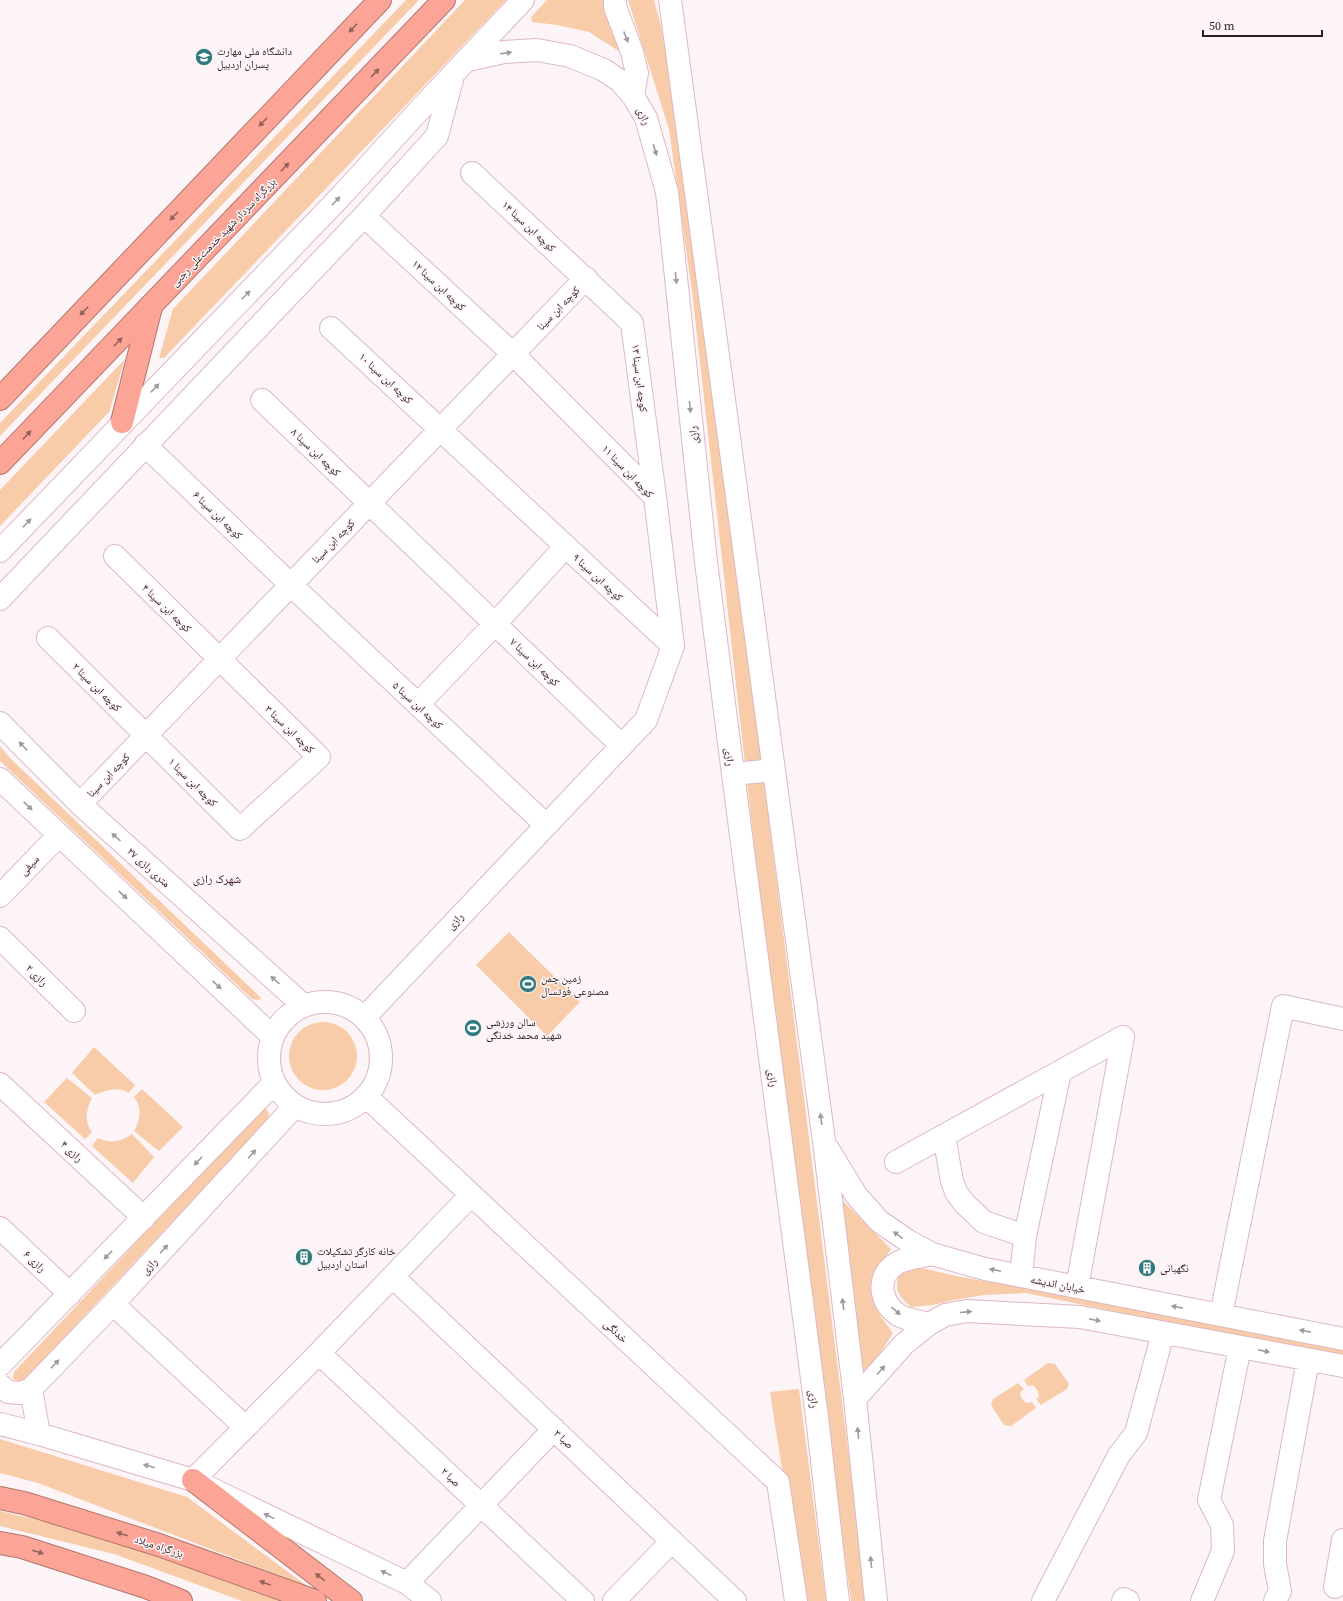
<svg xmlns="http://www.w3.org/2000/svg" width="1343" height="1601" font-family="'Source Serif 4','Noto Naskh Arabic',serif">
	<rect width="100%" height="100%" fill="#fcf4f6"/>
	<path fill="#f8cca8" d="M406 0H419L0 436V423Z
		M465 0H506L164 358H159L173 309Z
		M547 0H608L625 55 589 32 557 25 532 22 531 17Z
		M628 0H654L666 45 741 597 867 1601H851L847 1572 758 880 692 291 669 129Z
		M125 359 109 412 0 526V490Z
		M0 746 10 758 257 994 261 998 259 1000 252 999 0 761Z
		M509 932 580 1002 547 1036 476 965Z
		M289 1056a34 34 0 1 1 68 0a34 34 0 1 1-68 0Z
		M94 1047 135 1085 129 1093C117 1086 107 1090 95 1095L72 1073Z
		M67 1078 92 1098C86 1109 84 1122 92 1132L85 1139 44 1102Z
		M142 1089 183 1127 159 1151 134 1131C141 1120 142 1107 134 1097Z
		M266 1109 269 1113 268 1119 22 1383 13 1379 14 1372 261 1110Z
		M132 1134 154 1157 133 1183 92 1146 98 1138C110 1144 121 1142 132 1134Z
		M840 1198 891 1249C882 1262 869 1282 872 1298 875 1311 886 1323 893 1333L862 1382Z
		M917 1267C955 1276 992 1284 1031 1287L1343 1348V1356L1214 1332 1026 1293 984 1295 953 1300 933 1305 911 1307C897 1295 893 1288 901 1270Z
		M1048 1363 1055 1364 1069 1384 1067 1389 1041 1405 1036 1399 1039 1397 1038 1391 1033 1385 1028 1386 1024 1380Z
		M1018 1383 1024 1389 1020 1392 1021 1398 1026 1403 1032 1402 1036 1408 1011 1426 1004 1425 991 1405 993 1399Z
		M799 1389 826 1601H808L798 1572 770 1392Z
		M0 1439 187 1497 307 1586 38 1483 0 1473Z
		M0 1511 77 1529 160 1556 282 1601H242L114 1554 0 1526Z"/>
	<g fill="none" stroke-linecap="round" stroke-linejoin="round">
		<defs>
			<path id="minor" d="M615 0V7L632 52 637 73 633 96
				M670 0 824 1141 855 1399 876 1601
				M468 60 504 52 537 50 570 56 604 70 620 81 633 96 646 118 667 192 706 562 733 774 817 1417 838 1601
				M472 173 632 323 655 497
				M364 216 513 354 655 497 673 646
				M331 328 673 646 646 720 364 1018
				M262 400 621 745
				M145 445 291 585 546 825
				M0 551 342 195 424 105 523 0
				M0 599 364 216 437 136 453 76
				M48 638 240 829 319 757 115 556
				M418 704 495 624 565 547
				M0 723 80 804 304 1006
				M733 774 774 770
				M0 779 273 1037
				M80 804 586 278
				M0 896 59 835
				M0 938 74 1011
				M269 1058a56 56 0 1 1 112 0a56 56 0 1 1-112 0Z
				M0 1084 144 1218
				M367 1097 778 1482 796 1601
				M944 1136 952 1181 956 1192 964 1203 984 1222 1025 1236
				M828 1149 856 1195 879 1221 908 1241 932 1254 985 1269 1021 1276 1343 1339
				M896 1162 1123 1037
				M0 1228 70 1294
				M1021 1276 1025 1236 1060 1072
				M393 1277 735 1601
				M1077 1287 1123 1037
				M113 1304 245 1427
				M1221 1315 1283 1006 1343 1019
				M929 1324C921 1322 903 1319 897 1314 881 1302 876 1279 893 1266 902 1258 920 1257 932 1254
				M319 1353 583 1601
				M0 1365 274 1083
				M0 1385 8 1392 21 1393 31 1389
				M855 1399 904 1344 929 1324 945 1315 966 1311 1080 1317 1343 1366
				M0 1424 39 1434 193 1480 407 1583 430 1601
				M39 1434 31 1389 113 1304 295 1106
				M193 1480 319 1353 471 1195
				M407 1583 554 1429
				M1335 1587 1343 1540
				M614 1601 672 1541
				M1043 1601 1119 1455 1136 1433 1163 1333
				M1123 1601 1124 1599 1128 1601
				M1202 1601 1223 1551 1222 1525 1209 1500 1240 1347
				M1275 1601 1280 1591 1275 1564V1541L1308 1360"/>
			<path id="highway" d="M0 399 380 0
				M122 422 151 307
				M0 463 444 0
				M193 1480 351 1601
				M0 1498 24 1503 159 1545 315 1601
				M0 1543 22 1547 146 1587 181 1601"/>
		</defs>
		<use href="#minor" stroke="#ddb8c3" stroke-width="24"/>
		<use href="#highway" stroke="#b3766d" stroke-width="24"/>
		<use href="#minor" stroke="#fff" stroke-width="22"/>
		<use href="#highway" stroke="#fca596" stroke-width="22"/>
	</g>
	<defs><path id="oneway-solid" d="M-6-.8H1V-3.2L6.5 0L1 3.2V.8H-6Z"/></defs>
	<g fill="#94625c">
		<use href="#oneway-solid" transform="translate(353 28) rotate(134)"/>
		<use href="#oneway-solid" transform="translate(375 73) rotate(-46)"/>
		<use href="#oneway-solid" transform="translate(263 122) rotate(134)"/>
		<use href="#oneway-solid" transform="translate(285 167) rotate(-46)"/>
		<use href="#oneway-solid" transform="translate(174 216) rotate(134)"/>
		<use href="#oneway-solid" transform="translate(84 311) rotate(134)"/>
		<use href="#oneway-solid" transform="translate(118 342) rotate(-46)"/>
		<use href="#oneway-solid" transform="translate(27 435) rotate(-46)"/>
		<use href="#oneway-solid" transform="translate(122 1534) rotate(-163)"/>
		<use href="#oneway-solid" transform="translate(38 1552) rotate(18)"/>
		<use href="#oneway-solid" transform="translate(320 1577) rotate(-142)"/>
		<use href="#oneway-solid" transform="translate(265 1583) rotate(-160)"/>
	</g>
	<g fill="#a09a9c">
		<use href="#oneway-solid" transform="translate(626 37) rotate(68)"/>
		<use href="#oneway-solid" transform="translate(506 53) rotate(-7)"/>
		<use href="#oneway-solid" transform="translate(655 150) rotate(74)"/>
		<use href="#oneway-solid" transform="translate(336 201) rotate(-46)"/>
		<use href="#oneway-solid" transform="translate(676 278) rotate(84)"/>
		<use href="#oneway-solid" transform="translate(246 295) rotate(-46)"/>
		<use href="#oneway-solid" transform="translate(155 388) rotate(-46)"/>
		<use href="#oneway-solid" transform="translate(690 407) rotate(84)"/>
		<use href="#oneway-solid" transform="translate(27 523) rotate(-46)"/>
		<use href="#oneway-solid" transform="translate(23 746) rotate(-134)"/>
		<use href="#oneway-solid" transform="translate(28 806) rotate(44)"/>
		<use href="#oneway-solid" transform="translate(116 837) rotate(-138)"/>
		<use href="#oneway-solid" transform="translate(123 895) rotate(43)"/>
		<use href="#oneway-solid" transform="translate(275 980) rotate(-138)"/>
		<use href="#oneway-solid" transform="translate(217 985) rotate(43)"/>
		<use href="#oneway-solid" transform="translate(821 1119) rotate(-98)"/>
		<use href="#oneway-solid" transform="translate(252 1154) rotate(-48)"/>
		<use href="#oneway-solid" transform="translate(198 1161) rotate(134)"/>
		<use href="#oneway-solid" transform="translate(898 1235) rotate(-144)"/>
		<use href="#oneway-solid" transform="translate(164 1249) rotate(-48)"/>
		<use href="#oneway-solid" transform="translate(108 1255) rotate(134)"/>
		<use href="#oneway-solid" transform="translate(995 1270) rotate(-168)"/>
		<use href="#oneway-solid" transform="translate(843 1304) rotate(-97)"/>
		<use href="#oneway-solid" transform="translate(1177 1307) rotate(-169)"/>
		<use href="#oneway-solid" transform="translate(896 1311) rotate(41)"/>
		<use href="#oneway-solid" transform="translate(966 1312) rotate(-5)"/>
		<use href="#oneway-solid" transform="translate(1095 1320) rotate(11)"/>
		<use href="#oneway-solid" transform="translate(1305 1331) rotate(-169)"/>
		<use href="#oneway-solid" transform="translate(1264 1351) rotate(11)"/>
		<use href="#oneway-solid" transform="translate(55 1364) rotate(-46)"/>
		<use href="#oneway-solid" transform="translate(881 1370) rotate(-48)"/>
		<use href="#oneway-solid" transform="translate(858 1433) rotate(-96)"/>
		<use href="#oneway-solid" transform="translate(149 1466) rotate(-164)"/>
		<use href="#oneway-solid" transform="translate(269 1516) rotate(-154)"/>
		<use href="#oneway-solid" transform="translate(871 1562) rotate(-96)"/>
		<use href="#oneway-solid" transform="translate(386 1573) rotate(-154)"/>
	</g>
	<defs>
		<symbol id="university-disc" viewBox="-11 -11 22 22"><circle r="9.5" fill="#30797e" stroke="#fcf4f6"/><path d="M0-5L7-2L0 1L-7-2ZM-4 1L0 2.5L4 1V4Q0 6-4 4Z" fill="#fff"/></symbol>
		<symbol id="stadium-disc" viewBox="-11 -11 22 22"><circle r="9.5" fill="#30797e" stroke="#fcf4f6"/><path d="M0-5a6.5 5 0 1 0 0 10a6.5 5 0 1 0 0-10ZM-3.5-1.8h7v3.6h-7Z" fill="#fff"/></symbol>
		<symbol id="building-disc" viewBox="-11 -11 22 22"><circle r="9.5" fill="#30797e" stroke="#fcf4f6"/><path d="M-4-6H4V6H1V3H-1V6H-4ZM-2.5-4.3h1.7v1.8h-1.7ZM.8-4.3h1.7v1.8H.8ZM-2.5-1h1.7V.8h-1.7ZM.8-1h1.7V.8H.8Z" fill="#fff"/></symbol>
	</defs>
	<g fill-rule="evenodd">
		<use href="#university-disc" x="194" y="47" width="20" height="20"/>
		<use href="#stadium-disc" x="518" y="974" width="20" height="20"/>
		<use href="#stadium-disc" x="463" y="1018" width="20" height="20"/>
		<use href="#building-disc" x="294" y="1247" width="20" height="20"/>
		<use href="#building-disc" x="1137" y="1258" width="20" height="20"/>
	</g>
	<g text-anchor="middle" stroke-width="3" stroke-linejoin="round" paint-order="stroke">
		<g font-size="11" fill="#2c1e22" stroke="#fcf4f6" text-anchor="start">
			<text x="217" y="55">دانشگاه ملی مهارت<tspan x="217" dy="13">پسران اردبیل</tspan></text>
			<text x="541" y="982">زمین چمن<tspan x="541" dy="13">مصنوعی فوتسال</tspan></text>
			<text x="486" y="1026">سالن ورزشی<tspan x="486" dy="13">شهید محمد خدنگی</tspan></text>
			<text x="317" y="1255">خانه کارگر تشکیلات<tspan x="317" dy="13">استان اردبیل</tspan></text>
			<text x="1160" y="1272">نگهبانی</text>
		</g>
		<g font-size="11" fill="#2c1e22" stroke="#fcf4f6">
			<text transform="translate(644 116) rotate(65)" y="4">رازی</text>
			<text transform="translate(529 226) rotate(43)" y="4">کوچه ابن سینا ۱۴</text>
			<text transform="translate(223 232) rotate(-46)" y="4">بزرگراه سردار شهید خدمت‌علی رجبی</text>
			<text transform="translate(439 285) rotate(43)" y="4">کوچه ابن سینا ۱۲</text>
			<text transform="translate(558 308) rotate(-46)" y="4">کوچه ابن سینا</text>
			<text transform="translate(386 378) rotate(43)" y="4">کوچه ابن سینا ۱۰</text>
			<text transform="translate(640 378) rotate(83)" y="4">کوچه ابن سینا ۱۳</text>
			<text transform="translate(693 435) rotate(-96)" y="4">رازی</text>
			<text transform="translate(316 452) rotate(44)" y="4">کوچه ابن سینا ۸</text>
			<text transform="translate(628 471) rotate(46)" y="4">کوچه ابن سینا ۱۱</text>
			<text transform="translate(218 515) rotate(44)" y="4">کوچه ابن سینا ۶</text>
			<text transform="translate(333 541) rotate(-46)" y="4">کوچه ابن سینا</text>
			<text transform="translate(598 577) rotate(43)" y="4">کوچه ابن سینا ۹</text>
			<text transform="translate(167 608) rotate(44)" y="4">کوچه ابن سینا ۴</text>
			<text transform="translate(535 662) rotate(44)" y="4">کوچه ابن سینا ۷</text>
			<text transform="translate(97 687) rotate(45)" y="4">کوچه ابن سینا ۲</text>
			<text transform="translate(418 705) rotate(43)" y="4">کوچه ابن سینا ۵</text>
			<text transform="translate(290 729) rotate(44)" y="4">کوچه ابن سینا ۳</text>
			<text transform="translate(730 757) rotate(83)" y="4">رازی</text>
			<text transform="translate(108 775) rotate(-46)" y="4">کوچه ابن سینا</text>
			<text transform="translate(193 782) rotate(45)" y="4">کوچه ابن سینا ۱</text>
			<text transform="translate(29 865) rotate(-46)" y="4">سیفی</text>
			<text transform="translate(149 867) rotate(42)" y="4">۲۷ متری رازی</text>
			<text transform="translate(455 921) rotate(-47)" y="4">رازی</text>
			<text transform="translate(37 975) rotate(45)" y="4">رازی ۲</text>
			<text transform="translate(773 1078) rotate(82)" y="4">رازی</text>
			<text transform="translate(72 1151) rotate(43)" y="4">رازی ۴</text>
			<text transform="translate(35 1261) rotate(44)" y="4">رازی ۶</text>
			<text transform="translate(149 1266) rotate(-48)" y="4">رازی</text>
			<text transform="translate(1058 1284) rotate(11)" y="4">خیابان اندیشه</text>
			<text transform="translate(616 1331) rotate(43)" y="4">خدنگی</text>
			<text transform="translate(814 1399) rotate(83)" y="4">رازی</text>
			<text transform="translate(564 1439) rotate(43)" y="4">صبا ۳</text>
			<text transform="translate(451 1477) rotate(43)" y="4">صبا ۲</text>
			<text transform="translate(159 1546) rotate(18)" y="4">بزرگراه میلاد</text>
		</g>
		<g font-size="12" fill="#442731" stroke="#fcf4f6">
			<text x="217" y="883">شهرک رازی</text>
		</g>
	</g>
	<path d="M1203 30v6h119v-6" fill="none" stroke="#2c1e22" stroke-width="2"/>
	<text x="1209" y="30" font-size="12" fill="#2c1e22" stroke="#fcf4f6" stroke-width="3" paint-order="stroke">50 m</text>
</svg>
